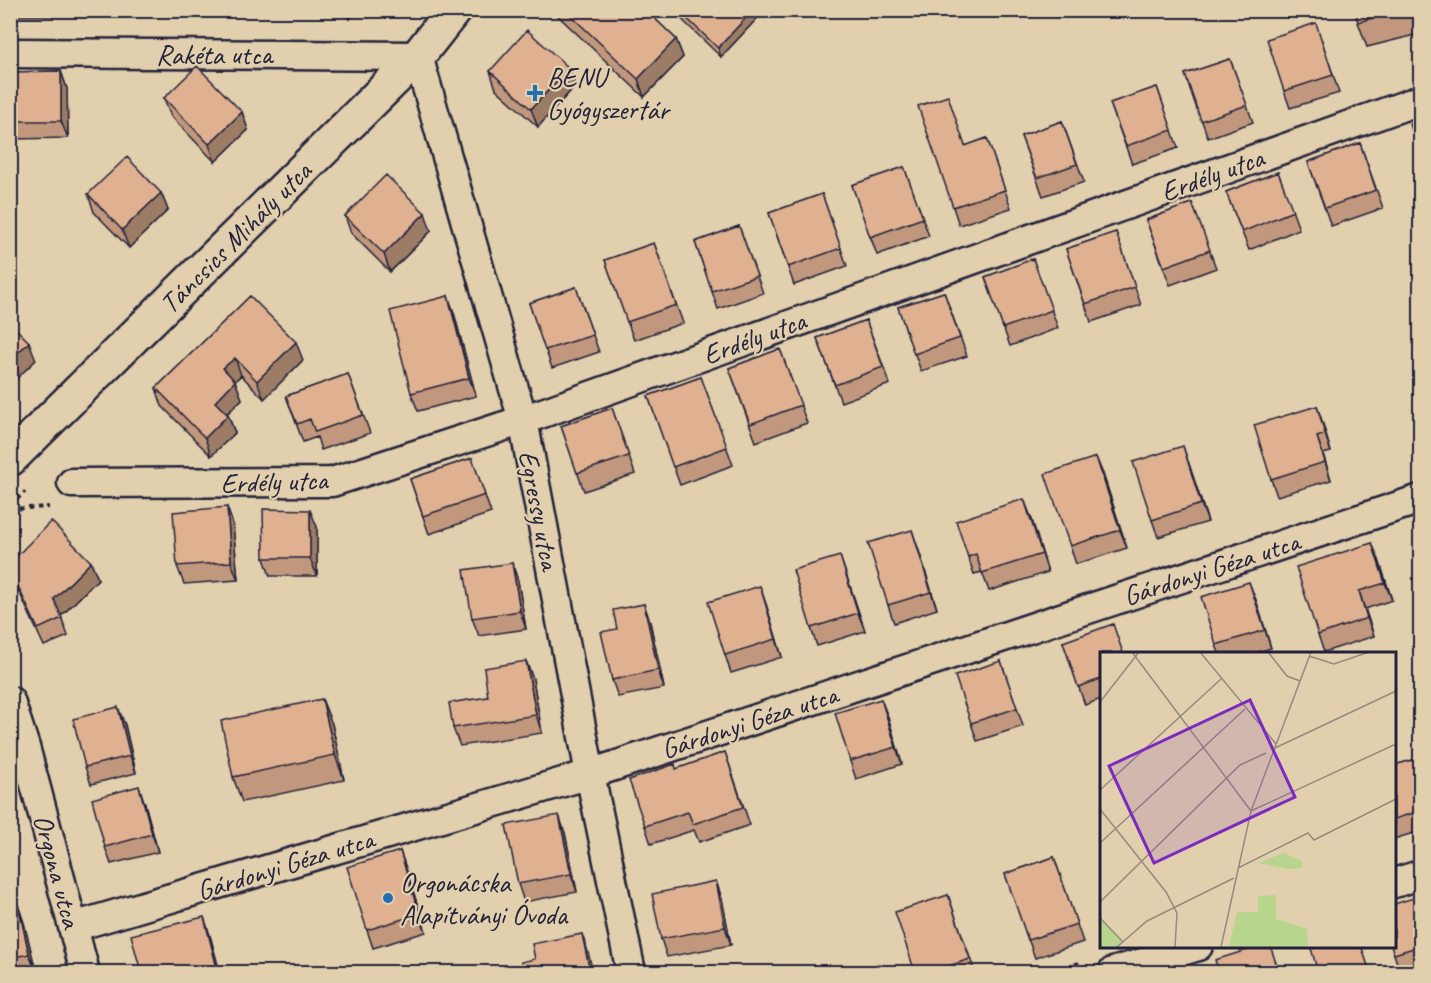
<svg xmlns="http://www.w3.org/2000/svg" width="1431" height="983" font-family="Caveat,sans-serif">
	<rect width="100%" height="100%" fill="#e2cfad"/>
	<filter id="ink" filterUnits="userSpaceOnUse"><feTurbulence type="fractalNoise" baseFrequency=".0167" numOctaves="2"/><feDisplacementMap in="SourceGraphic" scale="12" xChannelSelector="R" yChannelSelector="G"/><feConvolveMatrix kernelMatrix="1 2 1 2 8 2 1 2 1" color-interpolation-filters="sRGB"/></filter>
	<g filter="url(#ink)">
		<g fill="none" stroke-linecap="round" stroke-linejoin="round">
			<defs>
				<path id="street" d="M10 53 418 56 523 420 590 774 631 972
					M72 483 332 482 523 420 1420 100
					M10 701 25 747 85 972
					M1394 883 1420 875
					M73 927 590 774 1420 499
					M1113 972 1198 946"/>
				<path id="secondary" d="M10 459 418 56 454 10"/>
			</defs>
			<use href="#street" stroke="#22223b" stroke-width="33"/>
			<use href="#secondary" stroke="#22223b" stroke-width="38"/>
			<path stroke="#22223b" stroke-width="4" stroke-dasharray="4.5 4.5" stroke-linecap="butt" d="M10 505 25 492
				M10 509 49 507
				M1049 972 1083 962"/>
			<use href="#street" stroke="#e2cfad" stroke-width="28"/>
			<use href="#secondary" stroke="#e2cfad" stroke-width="33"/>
		</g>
		<path fill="#c1987d" stroke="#22223b" stroke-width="1.5" d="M15 10H70L71 16H18Z
			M107 10H158V15L109 16Z
			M189 10H244V16H191Z
			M339 10H357L350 19Z
			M554 10H646L676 39 683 57 644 97 555 13Z
			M672 10H765L721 57Z
			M1355 10H1420V37L1419 34 1367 47 1358 22Z
			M1322 41 1339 93 1290 108 1284 91Z
			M1230 59 1253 122 1208 138 1185 74Z
			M569 68 575 86 538 127 496 89 490 71Z
			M61 71 67 89 68 138 10 139V72Z
			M1157 87 1178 148 1132 164 1110 103Z
			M164 98 242 112 248 130 215 162 171 116Z
			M1062 121 1084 182 1043 196 1021 136Z
			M987 138 1011 208 959 225 953 207 965 146Z
			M1360 143 1383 208 1331 226 1308 162Z
			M904 167 929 236 877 255 852 185Z
			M1278 172 1299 229 1249 250 1226 192Z
			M161 193 168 210 129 248 94 212 88 194Z
			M822 194 847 266 794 285 769 213Z
			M1192 203 1216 268 1170 285 1146 220Z
			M345 216 431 231 390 272 351 233Z
			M739 226 763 293 718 309 695 242Z
			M1116 232 1141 305 1091 322 1066 249Z
			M654 243 683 323 634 340 605 260Z
			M1033 259 1058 328 1010 346 985 277Z
			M576 287 599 352 552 368 529 303Z
			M944 292 967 356 921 371 898 307Z
			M250 296 303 360 264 399 241 375 235 381 242 399 227 414 228 415 235 433 211 456 162 406 156 388Z
			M448 296 454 313 476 396 418 411 411 393Z
			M866 320 890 384 841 402 817 338Z
			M780 349 807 423 756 442 729 368Z
			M348 374 370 433 321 450 317 437 303 442 286 396Z
			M701 377 733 465 680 485 648 396Z
			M1317 406 1331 452 1323 454 1331 480 1277 496 1271 479Z
			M612 408 635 474 584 491 561 426Z
			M472 458 491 513 429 534 410 479Z
			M1189 464 1208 522 1158 537 1152 520Z
			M1103 474 1127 548 1076 564 1070 546Z
			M227 507 233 525 238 580 184 584 177 566Z
			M1031 517 1048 572 989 591 982 572 974 574 968 557Z
			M317 527V576H270L264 558Z
			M918 548 937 609 894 623 888 605Z
			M1379 560 1392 600 1365 609 1374 636 1324 652 1318 635Z
			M91 562 98 579 61 616 68 636 44 646 15 583 10 571V563Z
			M512 563 518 581 526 629 479 636 472 618Z
			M846 574 865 631 817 646 811 628Z
			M1256 600 1271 648 1255 653H1219L1216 645Z
			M644 604 650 622 664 688 618 697 612 680 617 629Z
			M766 604 782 657 731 673 725 655Z
			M1063 642 1101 653V699L1085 705Z
			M526 661 533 679 542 733 460 746 453 728Z
			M1001 661 1023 726 977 741 971 723Z
			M888 717 902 764 856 779 850 761Z
			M332 724 344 780 242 802 233 777Z
			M125 725 136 773 91 784 85 767Z
			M725 752 750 825 699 842 694 830 651 844 645 826 676 769Z
			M1413 760 1420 781V831L1394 839V765Z
			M145 804 158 852 111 864 105 847Z
			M565 833 577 892 524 902 518 884Z
			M400 851 426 932 373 948 367 930Z
			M1054 857 1083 942 1035 958 1005 874Z
			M716 881 722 899 731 945 667 957 661 939Z
			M948 895 975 972H915Z
			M1420 896V966L1400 972 1394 954Z
			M18 905 24 923 36 971 31 972H10V907Z"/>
		<path fill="#9d7c66" stroke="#22223b" stroke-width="1.5" d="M347 10H357L350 19Z
			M753 10H765L721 57 718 48Z
			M676 39 683 57 644 97 638 79Z
			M569 68 575 86 538 127 531 109Z
			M61 71 67 89 68 138 61 121Z
			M242 112 248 130 215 162 209 144Z
			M161 193 168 210 129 248 122 230Z
			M425 213 431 231 390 272 384 254Z
			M448 296 454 313 476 396 469 378Z
			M29 342 36 360 10 385V360Z
			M296 342 303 360 264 399 257 381Z
			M235 358 241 375 230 386 223 368Z
			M235 381 242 399 221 419 215 402Z
			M1317 406 1323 424 1331 452 1325 434Z
			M228 415 235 433 211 456 205 438Z
			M1317 437 1323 454 1331 480 1325 462Z
			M1183 446 1189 464 1208 522 1201 504Z
			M1096 457 1103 474 1127 548 1120 530Z
			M1024 499 1031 517 1048 572 1042 554Z
			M227 507 233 525 238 580 231 562Z
			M310 510 317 527V576L310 558Z
			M912 530 918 548 937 609 931 592Z
			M1372 543 1379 560 1392 600 1385 583Z
			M840 556 865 631 858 613Z
			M91 562 98 579 60 617 54 599Z
			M512 563 518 581 526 629 520 611Z
			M1249 582 1256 600 1271 648Z
			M760 586 766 604 782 657 776 639Z
			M1359 591 1374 636 1367 618Z
			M644 604 650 622 664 688 658 670Z
			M526 661 533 679 542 733 536 715Z
			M322 699 332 724 344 780 335 755Z
			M881 699 888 717 902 764 896 747Z
			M118 707 125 725 136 773 130 756Z
			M139 786 145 804 158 852 152 834Z
			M559 815 565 833 577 892 571 874Z
			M400 851 406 868 426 932 419 914Z
			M716 881 722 899 731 945 725 927Z
			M18 905 24 923 36 971 29 954Z
			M204 917 210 935 220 972H218Z
			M582 934 588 952 593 972H590Z"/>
		<path fill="#e0b191" stroke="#22223b" stroke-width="1.5" d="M565 10H646L676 39 638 79Z
			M678 10H753L718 48Z
			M1355 10H1402L1358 22Z
			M1413 10H1420V31L1418 32Z
			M1316 23 1333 75 1284 91 1267 39Z
			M527 30 569 68 531 109 490 71Z
			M1230 59 1247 105 1201 121 1185 74Z
			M197 66 242 112 209 144 164 98Z
			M61 71V121H10V72Z
			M1157 87 1172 130 1126 146 1110 103Z
			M948 96 965 146 987 138 1005 190 953 207 918 106Z
			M1420 120V154L1410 124Z
			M1062 121 1077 164 1037 178 1021 136Z
			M1360 143 1376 190 1325 208 1308 162Z
			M127 157 161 193 122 230 88 194Z
			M904 167 923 218 870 237 852 185Z
			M1278 172 1293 211 1242 232 1226 192Z
			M386 175 425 213 384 254 345 216Z
			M822 194 841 248 788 267 769 213Z
			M1192 203 1210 250 1164 267 1146 220Z
			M739 226 757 276 712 291 695 242Z
			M1116 232 1135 287 1085 304 1066 249Z
			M654 243 676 305 627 322 605 260Z
			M1033 259 1052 310 1003 328 985 277Z
			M576 287 593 335 545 350 529 303Z
			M944 292 960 338 914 354 898 307Z
			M250 296 296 342 257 381 235 358 223 368 235 381 215 402 228 415 205 438 156 388Z
			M448 296 469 378 411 393 390 311Z
			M866 320 883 367 835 385 817 338Z
			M10 323 29 342 10 360Z
			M780 349 801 405 750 424 729 368Z
			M348 374 363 415 315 432 310 419 297 424 286 396Z
			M701 377 727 447 673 467 648 396Z
			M1317 406 1325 434 1317 437 1325 462 1271 479 1254 425Z
			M612 408 629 456 577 473 561 426Z
			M1183 446 1201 504 1152 520 1133 462Z
			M1096 457 1120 530 1070 546 1045 474Z
			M472 458 485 495 423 516 410 479Z
			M1024 499 1042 554 982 573 976 554 968 557 956 521Z
			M227 507 231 562 177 566 173 512Z
			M263 509 310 510V558H264Z
			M51 521 91 562 54 599 62 618 38 629 10 569V563Z
			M912 530 931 592 888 605 868 543Z
			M1372 543 1385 583 1359 591 1367 618 1318 635 1296 567Z
			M840 556 858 613 811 628 793 570Z
			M512 563 520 611 472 618 464 570Z
			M1249 582 1265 630 1216 645 1201 597Z
			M760 586 776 639 725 655 708 602Z
			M644 604 658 670 612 680 601 632 617 629 613 610Z
			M1113 624 1123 653H1101V679L1078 687 1063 642Z
			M526 661 536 715 453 728 449 703 488 697 484 668Z
			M1001 661 1017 708 971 723 955 676Z
			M322 699 335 755 233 777 221 721Z
			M881 699 896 747 850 761 835 713Z
			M118 707 130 756 85 767 73 719Z
			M725 752 743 807 693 824 688 812 645 826 629 780 675 764 676 769Z
			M1413 760 1420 785V811L1394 819V765Z
			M139 786 152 834 105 847 92 799Z
			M559 815 571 874 518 884 506 825Z
			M400 851 419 914 367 930 347 867Z
			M1054 857 1077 924 1028 940 1005 874Z
			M716 881 725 927 661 939 652 894Z
			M948 895 970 959 930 972H915L895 912Z
			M1420 896V946L1394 954 1391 945H1394V904Z
			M18 905 29 954 10 958V907Z
			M204 917 218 972H141L131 935Z
			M582 934 590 972H524L521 962 535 959 532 944Z
			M1263 945H1270L1279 972H1219L1215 960Z
			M1310 945H1361L1370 972H1318Z"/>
	</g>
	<g fill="#1f6fb2" stroke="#e2cfad" stroke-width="2">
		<path d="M532 84h6v6h6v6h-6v6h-6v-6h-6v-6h6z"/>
		<circle cx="388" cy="898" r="6"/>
	</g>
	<g text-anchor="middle" stroke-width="4.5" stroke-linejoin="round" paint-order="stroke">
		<g font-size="28" fill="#22223b" stroke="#e2cfad">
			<text x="214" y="64">Rakéta utca</text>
			<text transform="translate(1212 174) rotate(-20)" y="10">Erdély utca</text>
			<text transform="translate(235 237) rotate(-45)" y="10">Táncsics Mihály utca</text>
			<text transform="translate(754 337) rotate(-20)" y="10">Erdély utca</text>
			<text transform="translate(274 481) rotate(-2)" y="10">Erdély utca</text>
			<text transform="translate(540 510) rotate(79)" y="10">Egressy utca</text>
			<text transform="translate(1211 568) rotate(-18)" y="10">Gárdonyi Géza utca</text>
			<text transform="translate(749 721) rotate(-18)" y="10">Gárdonyi Géza utca</text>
			<text transform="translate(285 864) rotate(-17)" y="10">Gárdonyi Géza utca</text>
			<text transform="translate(58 871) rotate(75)" y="10">Orgona utca</text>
		</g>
		<g font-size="28" fill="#22223b" stroke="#e2cfad" text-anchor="start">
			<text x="547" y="87">BENU<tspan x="547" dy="32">Gyógyszertár</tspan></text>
			<text x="400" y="892">Orgonácska<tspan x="400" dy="32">Alapítványi Óvoda</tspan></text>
		</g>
	</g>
	<g transform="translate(1100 652)">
		<rect width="296" height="296" fill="#e2cfad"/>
		<path d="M183 201 202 209V216L187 217 159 211ZM176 243V267L207 277 208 295H129L137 260H158V244ZM0 266 23 290 17 295H0Z" fill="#b7d58d"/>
		<path fill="none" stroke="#958a7f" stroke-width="1.5" d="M32 0 151 159 296 92M100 0 176 92M168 0 187 24 200 29M209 4 234 12 269 0M0 50 39 0M175 96 296 39M0 138 121 27M0 157 66 240 77 261 75 295M0 191 145 57M138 216 208 181 214 188 296 147M0 250 140 113 166 101M0 266 23 290M17 295 47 269 134 226M121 295 151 159 211 0"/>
		<path fill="#7b2cbf" fill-opacity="0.15" stroke="#7b2cbf" stroke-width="3" d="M150 48 195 145 54 211 9 114Z"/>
		<rect width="296" height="296" fill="none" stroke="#22223b" stroke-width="3"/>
	</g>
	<rect width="1431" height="983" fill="none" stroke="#e2cfad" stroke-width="36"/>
	<rect x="18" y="18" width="1395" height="947" fill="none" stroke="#22223b" stroke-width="2" filter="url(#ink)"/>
</svg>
